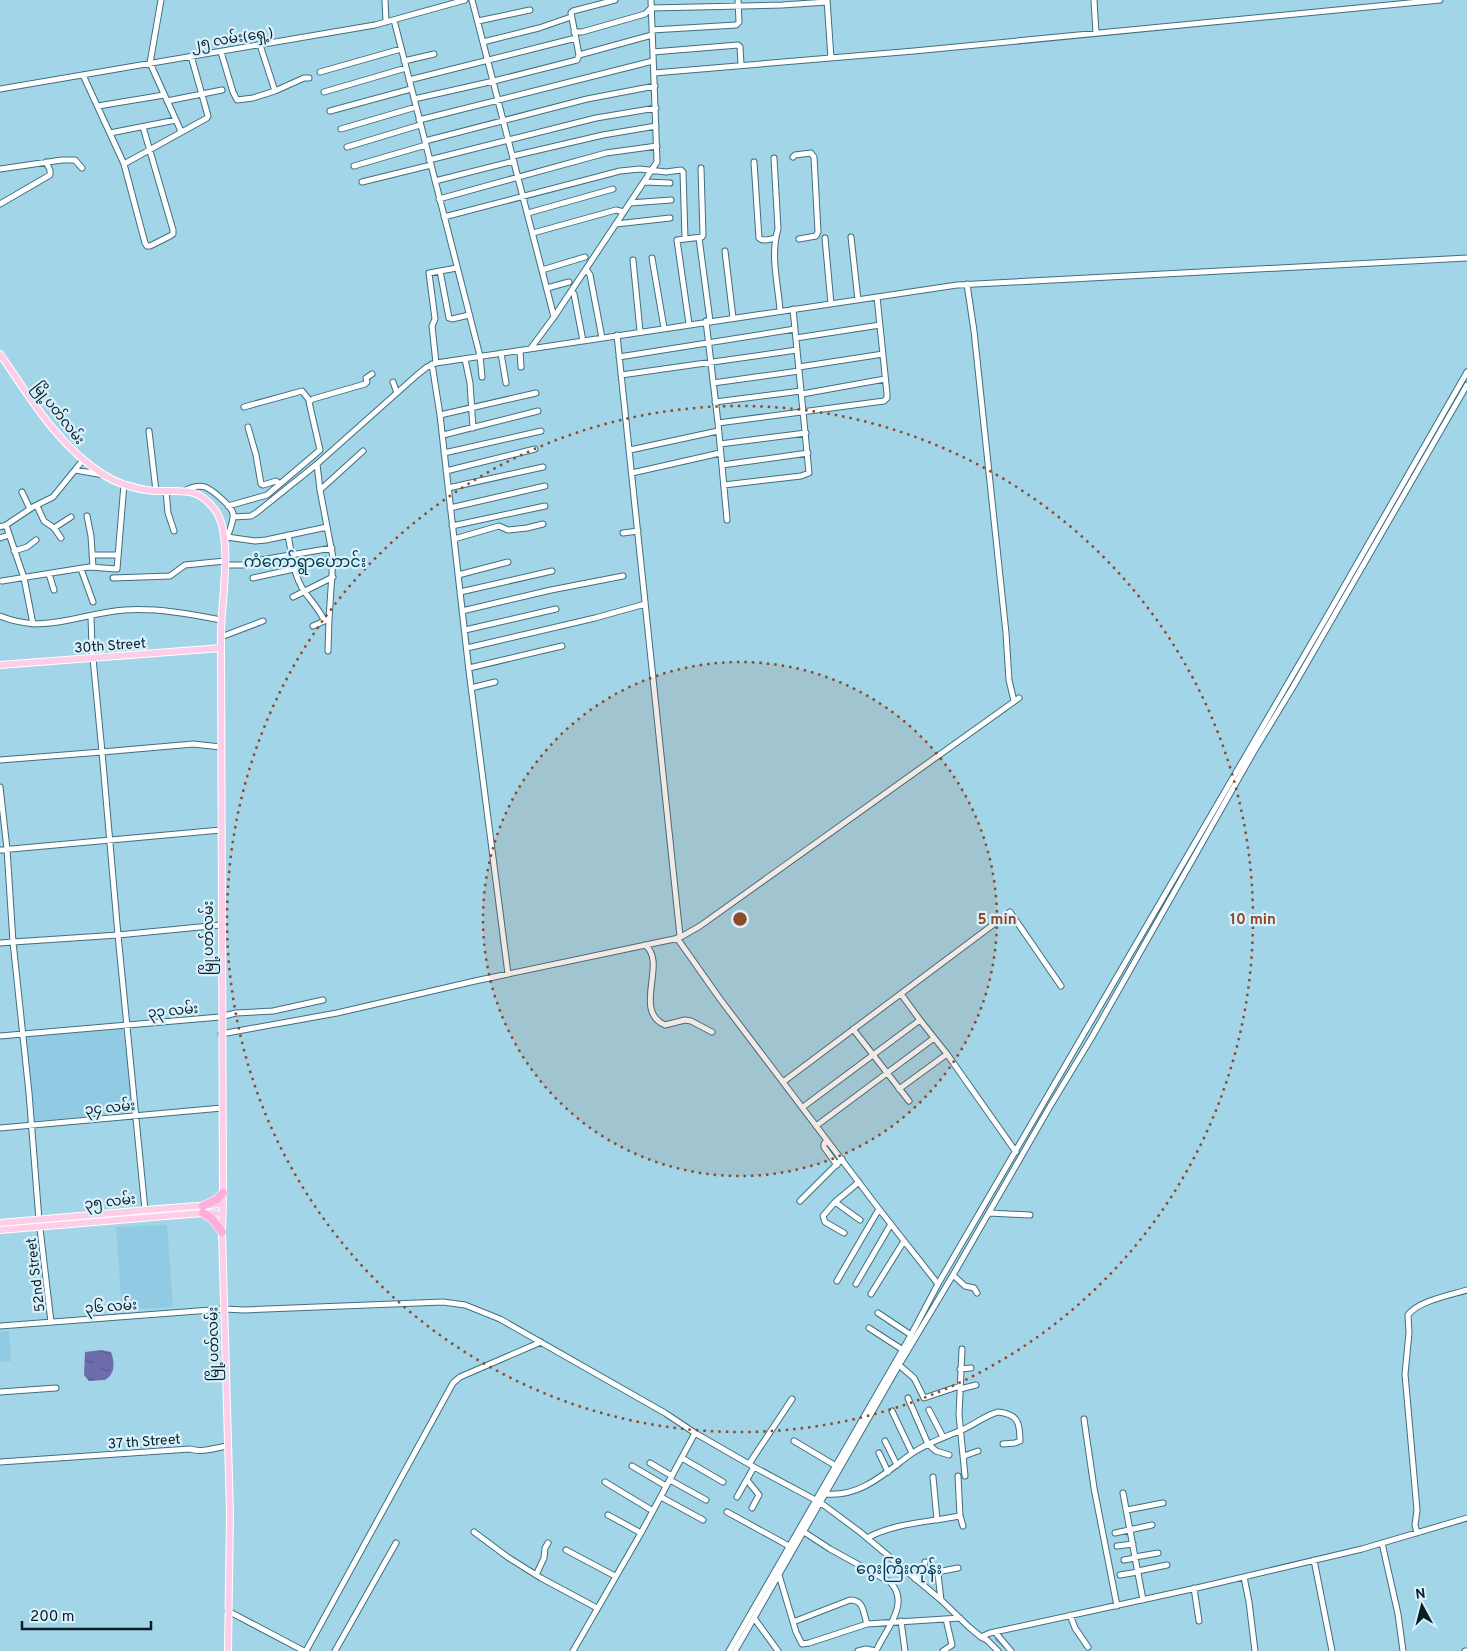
<svg xmlns="http://www.w3.org/2000/svg" width="1467" height="1651" font-family="Overpass,'Noto Sans Myanmar',sans-serif">
	<defs>
		<pattern id="water-ripples" width="26" height="14" patternUnits="userSpaceOnUse" patternTransform="scale(1.25)"><rect width="26" height="14" fill="#6f6cab"/><path d="M2 4q2-2 4 0t4 0M15 11q2-2 4 0t4 0" fill="none" stroke="#59588b"/></pattern>
	</defs>
	<rect width="100%" height="100%" fill="#a3d5e9"/>
	<path fill="#90cbe3" d="M123 1029 134 1112 35 1121 27 1037Z
		M167 1225 173 1307 122 1310 116 1227Z
		M9 1331 11 1361 0 1362V1332Z"/>
	<path fill="url(#water-ripples)" d="M101 1350 111 1352C115 1363 115 1374 105 1380L89 1381 84 1375 85 1352Z"/>
	<g fill="none" stroke-linecap="round" stroke-linejoin="round">
		<path stroke="#6f6cab" stroke-width="1" d="M995 1639 1006 1649"/>
		<defs>
			<path id="minor" d="M385 0 386 22
				M472 0 554 317
				M827 0 831 58
				M1094 0 1096 33
				M394 20 480 356 482 377
				M478 21 530 10
				M652 30 736 25 739 22 738 0
				M574 32H582L645 14 651 8 782 5 827 2
				M483 42 539 28 571 17
				M260 45 275 91 304 78H309
				M221 52 233 92 237 100 253 98 275 91
				M653 52 738 45 740 47 741 64
				M579 55 652 35
				M404 61 434 54
				M320 72 401 49
				M654 73 914 51 1440 0
				M83 75 124 164 145 243 147 246H150L170 236 173 234V230L143 127
				M409 80 576 38
				M0 89 375 25 465 0
				M324 92 406 68
				M414 99 494 81 577 60 579 55 571 13 573 11 615 0
				M167 101 222 90
				M98 106 164 95
				M330 111 411 89
				M419 120 653 61
				M341 129 416 107
				M110 133 176 120
				M180 133 207 118 208 116 191 56
				M425 141 587 99 655 86
				M347 147 420 125
				M513 156 603 135 656 126
				M793 157 795 155 811 153 814 157 818 232 816 236 799 239
				M774 158 778 229C770 254 778 284 780 310
				M429 160 596 118 656 108
				M754 162 759 238C763 242 770 239 776 238
				M124 164 180 133V129L150 63 161 0
				M354 166 426 145
				M0 169 62 160H75L82 168
				M435 181 514 161
				M362 182 431 165
				M644 182 670 183
				M439 199 606 153 657 146
				M630 203 671 200
				M0 204 50 175V170L46 162
				M528 213 613 189
				M444 217 620 171 640 169 666 172 681 170 683 172 685 239
				M616 224 670 218
				M533 233 616 210 624 212
				M851 237 858 300
				M699 238 710 321
				M825 238 831 304
				M725 251 733 318
				M652 258 664 328
				M633 260 640 331
				M586 269 590 275 602 338
				M542 270 585 257
				M440 271 449 318 452 319 469 315
				M967 284 974 331 1006 633 1009 680 1014 701
				M547 288 569 282
				M571 291 574 294 583 341
				M706 321 718 423 727 520
				M689 324 677 240 702 237 703 235 701 168
				M617 335 680 936
				M796 338 880 325
				M531 348 554 317 657 162 651 0
				M520 351 521 367
				M501 353 506 383
				M619 357 795 329
				M465 359 470 383 473 428
				M436 363 432 326 435 319 429 273 457 268
				M432 364 440 415 469 671 508 974
				M799 367 883 354
				M621 375 797 350
				M393 382 397 393
				M713 383 799 371
				M802 394 885 379
				M715 402 801 391
				M244 407 302 391 310 401
				M440 415 536 393
				M718 423 884 401 887 398V394L877 297
				M248 427 256 455 261 484 263 485 276 481 280 484
				M149 431 156 491
				M443 435 538 411
				M720 444 806 433
				M630 450 718 431
				M444 453 541 431
				M317 464 320 490 333 558
				M722 465 808 453
				M75 470 104 475
				M446 471 535 449
				M632 473 720 453
				M724 485 801 476 809 473 793 309
				M448 488 543 467
				M186 490C191 487 199 485 205 487 213 490 231 506 233 513 234 522 229 532 226 540
				M320 490 363 451
				M166 491 168 513 174 531
				M22 492 30 509
				M37 506 44 521 54 528 71 517
				M228 506 267 495 320 450 309 402 313 399 365 384 367 382 366 378 372 374
				M450 508 545 486
				M87 516 91 536 93 567
				M233 517 251 516 256 513 317 464 417 375 427 367 436 363 957 285 1467 258
				M6 525 24 578 33 624
				M452 526 545 506
				M0 527 6 525 33 507 53 497 83 460
				M54 528 61 538
				M623 533 638 531
				M288 535C292 555 293 574 304 591 311 601 319 609 324 620
				M227 537 255 541 266 540 327 527
				M0 538 9 535
				M454 539 499 526 508 530 527 528 543 524
				M14 551 27 547 36 540
				M92 555H118
				M225 565H243L261 560 332 548
				M81 569 93 602
				M49 574 54 590
				M458 575 508 562
				M113 578 170 576 185 565 225 561
				M253 578 294 569 333 558 329 619 313 626
				M2 581 89 567 117 569 124 484
				M460 592 552 571
				M293 597 333 577
				M462 611 551 590 623 576
				M0 616C46 635 80 613 125 610 157 608 190 614 221 620
				M465 630 556 609
				M221 637 263 621
				M467 648 595 618 645 604
				M328 651 329 619
				M469 668 562 646
				M471 688 495 682
				M0 760 102 752 92 648 91 616
				M0 787 7 849 13 942 118 935 220 925
				M0 850 221 830
				M677 938 720 999 879 1209 938 1284
				M0 943 13 942 29 1093 39 1220 51 1322
				M645 945C668 962 632 1011 665 1025L685 1020 691 1021 712 1032
				M901 994 920 1020
				M853 1029 909 1101
				M221 1034 337 1013 475 981 679 938 700 926 1019 698
				M0 1036 220 1017 236 1013 273 1011 323 1000
				M783 1082 1010 912 1061 986
				M899 1089 947 1054
				M803 1107 920 1020 947 1054 1016 1152
				M816 1126 934 1038
				M0 1128 222 1108
				M827 1140 824 1144V1147L837 1165
				M800 1201 842 1159
				M835 1202 860 1220
				M145 1210 118 935 102 752 193 744 221 747
				M989 1213 1030 1215
				M844 1233 825 1222 823 1216 835 1202 859 1182
				M953 1275 965 1286 974 1288 977 1293
				M837 1281 879 1209
				M856 1284 891 1224
				M871 1294 904 1241
				M878 1313 911 1335
				M0 1326 224 1309 244 1310 443 1302 465 1305 500 1319 665 1413 695 1433 754 1467 821 1503 860 1532 941 1600 969 1627 981 1637 990 1633 1201 1587 1362 1549 1467 1518
				M869 1328 903 1350
				M962 1349 959 1415 965 1476
				M899 1365 914 1378 924 1398 960 1386
				M960 1369 971 1368
				M960 1389 976 1385
				M0 1392 56 1388
				M908 1398 928 1444 936 1451 949 1455
				M929 1410 943 1437
				M892 1411 912 1453
				M1084 1419 1094 1488 1117 1606
				M794 1441 836 1466
				M885 1441 897 1465
				M879 1453 888 1472
				M964 1456 978 1451
				M682 1458 723 1482
				M0 1462 190 1449C203 1453 214 1448 227 1446
				M650 1463 672 1476
				M749 1464 792 1399
				M632 1466 666 1486
				M958 1476 960 1516 963 1526
				M933 1477 937 1520
				M670 1480 706 1500
				M747 1480 759 1495 752 1508
				M605 1482 653 1511
				M1123 1493 1143 1600
				M826 1494C861 1497 885 1473 911 1454 928 1442 946 1437 964 1429 975 1424 986 1415 998 1412 1018 1414 1020 1423 1020 1441L1015 1443 1003 1444
				M661 1497 703 1520
				M737 1497 754 1467
				M1127 1510 1163 1503
				M727 1512 789 1546
				M608 1515 641 1533
				M474 1532 509 1558 541 1578 597 1608
				M804 1532 830 1549 890 1582C911 1603 886 1629 876 1651
				M1115 1533 1152 1525
				M1417 1533 1415 1525 1417 1510 1405 1374 1409 1333 1408 1315C1418 1301 1451 1295 1467 1290
				M867 1538C894 1523 929 1522 960 1516
				M1382 1543 1398 1614 1403 1651
				M1117 1546 1133 1544
				M566 1550 615 1576
				M1135 1557 1158 1553
				M1124 1560 1135 1558
				M1314 1560 1332 1651
				M1138 1571 1167 1565
				M536 1575 544 1558 545 1548 548 1543
				M779 1575 796 1632 802 1644 809 1643 867 1624 960 1618
				M1120 1575 1138 1572
				M1244 1577 1249 1602 1255 1651
				M915 1579 924 1569 925 1562
				M1194 1588 1199 1621
				M941 1600 938 1574 942 1571 958 1568
				M228 1611 304 1651
				M1070 1615 1075 1628 1088 1647
				M754 1618 778 1651
				M901 1621 905 1651
				M793 1622 850 1600C864 1600 863 1612 867 1624
				M995 1632 1011 1651
				M981 1637 987 1640 998 1651
				M306 1651 453 1383 460 1377 541 1342
				M335 1651 396 1543
				M573 1651 641 1533 695 1433
				M729 1651 911 1335 938 1284 1326 618 1467 372
				M735 1651 899 1365 953 1275 1049 1108 1092 1037 1253 753 1293 687 1467 385
				M858 1651 866 1649 876 1651
				M943 1651 952 1645 946 1619
				M1465 1651H1467"/>
			<path id="major" d="M0 354C30 397 58 446 104 475 118 484 137 489 154 491 180 492 197 485 215 510 234 536 221 601 221 634 220 820 221 1006 223 1193L222 1232 230 1513 228 1651
				M0 665 221 648
				M0 1223 158 1209 223 1204
				M0 1230 165 1216 203 1213 223 1214"/>
			<path id="highway" d="M203 1206 217 1199 223 1193
				M203 1213 212 1219 222 1232"/>
		</defs>
		<use href="#minor" stroke="#3f6f81" stroke-width="7"/>
		<use href="#major" stroke="#fff" stroke-width="8"/>
		<use href="#highway" stroke="#fff" stroke-width="9"/>
		<use href="#minor" stroke="#fff" stroke-width="5"/>
		<use href="#major" stroke="#fecee9" stroke-width="6"/>
		<use href="#highway" stroke="#feaedb" stroke-width="8"/>
	</g>
	<circle cx="740" cy="919" r="257" fill="#904926" fill-opacity=".12"/>
	<g fill="none" stroke="#904926" stroke-width="2.5" stroke-dasharray="2.5 5">
		<circle cx="740" cy="919" r="257"/>
		<circle cx="740" cy="919" r="513"/>
	</g>
	<g text-anchor="middle" stroke-width="4.5" stroke-linejoin="round" paint-order="stroke">
		<g font-size="14" fill="#0a1e26" stroke="#d8f1fc">
			<text transform="translate(232 38) rotate(-9)" y="5">၂၅ လမ်း(ရှေ့)</text>
			<text transform="translate(59 413) rotate(52)" y="5">မြို့ပတ်လမ်း</text>
			<text transform="translate(110 645) rotate(-4)" y="5">30th Street</text>
			<text transform="translate(208 938) rotate(-90)" y="5">မြို့ပတ်လမ်း</text>
			<text transform="translate(173 1010) rotate(-5)" y="5">၃၃ လမ်း</text>
			<text transform="translate(110 1107) rotate(-5)" y="5">၃၄ လမ်း</text>
			<text transform="translate(110 1201) rotate(-6)" y="5">၃၅ လမ်း</text>
			<text transform="translate(35 1275) rotate(-97)" y="5">52nd Street</text>
			<text transform="translate(111 1306) rotate(-4)" y="5">၃၆ လမ်း</text>
			<text transform="translate(213 1344) rotate(-91)" y="5">မြို့ပတ်လမ်း</text>
			<text transform="translate(144 1441) rotate(-4)" y="5">37 th Street</text>
		</g>
		<g font-size="16" fill="#033a4b" stroke="#d8f1fc">
			<text x="305" y="567">ကံကော်ရွာဟောင်း</text>
			<text x="899" y="1574">ဂွေးကြီးကုန်း</text>
		</g>
	</g>
	<circle cx="740" cy="919" r="8" fill="#904926" stroke="#d8f1fc" stroke-width="2.5"/>
	<g font-size="15" text-anchor="middle" font-weight="bold" fill="#904926" stroke="#d8f1fc" stroke-width="4.5" stroke-linejoin="round" paint-order="stroke">
		<text x="997" y="924">5 min</text>
		<text x="1253" y="924">10 min</text>
	</g>
	<g transform="translate(1422 1606) rotate(353)" stroke="#d8f1fc" stroke-width="4" paint-order="stroke">
	<path d="M0-4L9 19L0 12L-9 19Z" fill="#0a1e26"/>
	<text y="-8" font-size="14" font-weight="bold" text-anchor="middle" fill="#0a1e26">N</text>
	</g>
	<path d="M22 1621v8h129v-8" fill="none" stroke="#0a1e26" stroke-width="2.5"/>
	<text x="30" y="1621" font-size="15" fill="#0a1e26" stroke="#d8f1fc" stroke-width="4" paint-order="stroke">200 m</text>
</svg>
